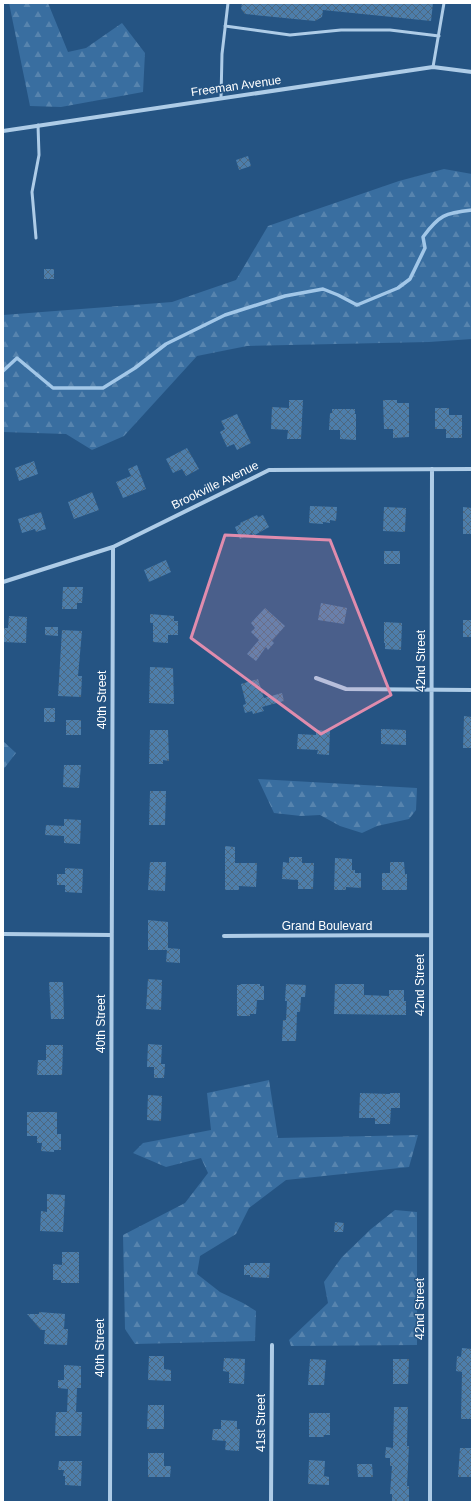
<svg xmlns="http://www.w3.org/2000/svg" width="475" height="1505" font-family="Arial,sans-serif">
	<defs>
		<pattern id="forest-firs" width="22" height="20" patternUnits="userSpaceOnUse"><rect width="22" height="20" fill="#396ea0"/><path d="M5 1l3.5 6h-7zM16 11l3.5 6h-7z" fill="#5784ae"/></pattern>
		<pattern id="building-cross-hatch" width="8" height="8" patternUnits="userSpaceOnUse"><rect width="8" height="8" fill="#4d7eab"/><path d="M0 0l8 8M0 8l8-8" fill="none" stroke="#4d6880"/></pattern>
	</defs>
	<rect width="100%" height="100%" fill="#255483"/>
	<path fill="url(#forest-firs)" d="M9 3H48L68 52 86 48 122 23 145 53 143 92 61 107 30 106Z
		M444 169 472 174V339L429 342 247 346 197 356 124 436 92 450 66 434 3 432V315L172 302 236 280 268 226 399 181Z
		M3 741 16 753 3 770Z
		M258 779 417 788 416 810 409 819 377 826 362 833 340 826 320 815 301 816 274 813Z
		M269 1080 278 1138 418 1135 409 1167 286 1180 249 1208 236 1234 200 1256 197 1274 220 1292 243 1303 256 1311 255 1341 135 1344 125 1329 123 1235 185 1203 208 1173 201 1158 166 1167 133 1153 143 1143 211 1130 207 1093Z
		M395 1210 417 1212V1345L291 1346 289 1340 328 1303 324 1282 342 1257 371 1229Z"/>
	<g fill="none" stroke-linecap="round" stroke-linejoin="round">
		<path stroke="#a2c7e8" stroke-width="3.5" d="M3 371 17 358 53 388H103L135 368 166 344 225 315 285 296 323 289 338 295 357 305 398 288 410 279 425 248 423 237C439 215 445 213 472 210"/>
	</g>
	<path fill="url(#building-cross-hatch)" d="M242 3H433L431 21 323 10 322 17 315 21 245 14 241 9Z
		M248 156 251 166 239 170 236 160Z
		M44 269H54V279H44Z
		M289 400H303L301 439H287L288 430 271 429 272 407 289 408Z
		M383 400H397V403H409V437L393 438V429H384Z
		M435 408H449V415H462V438H446V429H435Z
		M332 409H355V414H356V440L340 439V430H329L330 413H332Z
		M237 414 251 443 237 450 234 444 227 447 220 432 225 429 221 421Z
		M187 448 199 469 186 476 182 469 173 473 166 459Z
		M34 461 38 474 19 481 15 468Z
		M137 465 146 489 123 498 116 482 131 476 128 469Z
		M92 492 99 510 74 519 68 502Z
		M310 506 337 507 336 521 330 520V523L323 522V524L309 523Z
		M384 507 406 508 405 532 383 531Z
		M463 507 472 508V534H463Z
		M41 512 46 529 36 532 35 529 22 533 18 519Z
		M257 515 258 517 263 515 269 527 253 536 252 533 240 539 235 527 241 524 240 523Z
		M384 551H400V564H384Z
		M166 560 171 572 149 582 144 570Z
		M63 587H83L82 603H77V609H62Z
		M321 603 347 608 344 624 318 620Z
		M265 608 285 626 272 641 274 643 268 650 266 647 256 661 247 654 259 640 251 632 255 628 251 623Z
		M150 614 174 616V621H178V635H168V643L153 642V623H150Z
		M9 616 27 617 26 643 3 642V628H8Z
		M463 620H472V637H463Z
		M384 622 402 623 401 650 385 649V643H384Z
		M45 627H58V636L45 635Z
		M62 630 82 631 78 676H82L81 697 58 696Z
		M150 667 173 668 174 704 149 703Z
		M258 679 264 698 282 693 284 701 262 707 264 711 253 714 252 711 245 713 243 705 246 704 241 684Z
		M44 708H55V722H44Z
		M464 716 472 717V748H463Z
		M66 720H81V735H66Z
		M381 729 406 730V745L381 744Z
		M150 730H168L169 761 163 760V764H149Z
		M316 730 330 731 329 755 317 754 318 750 297 749 298 734 316 735Z
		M64 765H81L79 788 63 787Z
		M150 791H166L165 825H149Z
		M64 819 81 820 80 844 64 843V836L45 835 46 825 64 826Z
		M225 846 235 847V863H257L256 887 239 886V890H225Z
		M289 857H302V863H314L313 889H298V880L282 879 283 862 289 863Z
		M335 858 352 859V870H355V873H361V888L346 887V890H334Z
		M150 862H166L165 891 148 890Z
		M390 862H404L405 874H407V890H382V873H390Z
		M65 868 83 869 82 893 65 892V885H57V874H65Z
		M148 920 168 922V948L180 949V963L166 962 167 950H148Z
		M148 979 162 980 161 1010 146 1009Z
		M49 982H63L64 1019H51Z
		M240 984H260V986H264V1000H257L256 1014H250V1016H237V985H241Z
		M286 984 306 985 305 997H301L300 1012H297L296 1041H282L283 1020H286L287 1001H285Z
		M335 984H364V995L389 996V990H404V1001H406V1015L334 1014Z
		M148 1044 162 1045 161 1064H165L164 1078H154V1067H147Z
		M46 1045H63L62 1075H37L38 1060H46Z
		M360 1093 390 1094V1093H400V1108H391L390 1124H375V1118H359Z
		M148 1095 162 1096 161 1121 147 1120Z
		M27 1112H57V1134H61V1150H54V1152L41 1151 42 1143H37V1136H27Z
		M47 1194 65 1195 63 1232 40 1231 41 1211 47 1212Z
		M335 1222 344 1223 343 1232H334Z
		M62 1252H79V1283H61V1280H53V1264L62 1265Z
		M250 1263H270L269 1278 250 1277V1275H244V1265H250Z
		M39 1312 65 1314 64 1329H68L67 1345 44 1344 45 1330H41L27 1314H39Z
		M462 1348 472 1349V1419H461L462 1372 456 1371 457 1356 461 1357Z
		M149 1356H164V1369L171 1370V1381L148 1380Z
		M224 1358 245 1359 244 1384 229 1383V1372L223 1371Z
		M310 1359 326 1360 324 1385H308Z
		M393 1359H409L408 1384H393Z
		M64 1365 81 1366V1388H77L76 1412H82L81 1436H55L56 1412H67L68 1389 58 1388V1380H64Z
		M148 1405H164V1429H147Z
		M394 1407H408L407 1446H409L407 1486H409V1502H392V1494H390L392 1466H390V1458H385L386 1447 393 1448Z
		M309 1413H330V1435H324V1437H309Z
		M221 1420 237 1421V1429H240L239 1451 225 1450 226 1441 212 1440 213 1429H221Z
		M460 1448H472V1477H458Z
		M148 1453H164V1466H171L170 1477H148Z
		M309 1460 325 1461 324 1476 329 1477V1485L308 1484Z
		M59 1461H82L81 1486 65 1485V1476H63L64 1470H58Z
		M357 1464H372L373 1477H358Z"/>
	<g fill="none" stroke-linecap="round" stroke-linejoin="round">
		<path stroke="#aecce7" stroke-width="3" d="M225 26 290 35 341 30H390L439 36
			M433 67 444 3
			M221 98 222 54 228 3
			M36 238 32 192 39 155 38 125"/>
		<path stroke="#aecce7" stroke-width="4" d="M3 131 433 67 472 72
			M3 582 113 547 269 470 472 469
			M316 678 346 689 472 690
			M3 934 111 935
			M224 936 430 935
			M110 1502 113 547
			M271 1502 272 1345
			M430 1502 432 469"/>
	</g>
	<path fill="#e08cad" fill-opacity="0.2" stroke="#e08cad" stroke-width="3" stroke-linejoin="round" d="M225 535 330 540 391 695 321 734 191 638Z"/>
	<g text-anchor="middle" stroke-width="3" stroke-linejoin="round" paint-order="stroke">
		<g font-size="12" fill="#fff" stroke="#255483">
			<text transform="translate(236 86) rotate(-8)" y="4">Freeman Avenue</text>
			<text transform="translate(215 485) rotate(-26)" y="4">Brookville Avenue</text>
			<text transform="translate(421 661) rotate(-90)" y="4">42nd Street</text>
			<text transform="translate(102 700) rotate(-90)" y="4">40th Street</text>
			<text x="327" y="930">Grand Boulevard</text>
			<text transform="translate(420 985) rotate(-90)" y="4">42nd Street</text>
			<text transform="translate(101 1024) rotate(-90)" y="4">40th Street</text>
			<text transform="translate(420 1309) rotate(-90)" y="4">42nd Street</text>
			<text transform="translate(100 1348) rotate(-90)" y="4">40th Street</text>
			<text transform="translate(261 1423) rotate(-90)" y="4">41st Street</text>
		</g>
	</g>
	<rect width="475" height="1505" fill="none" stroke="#ffffff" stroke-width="8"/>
</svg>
